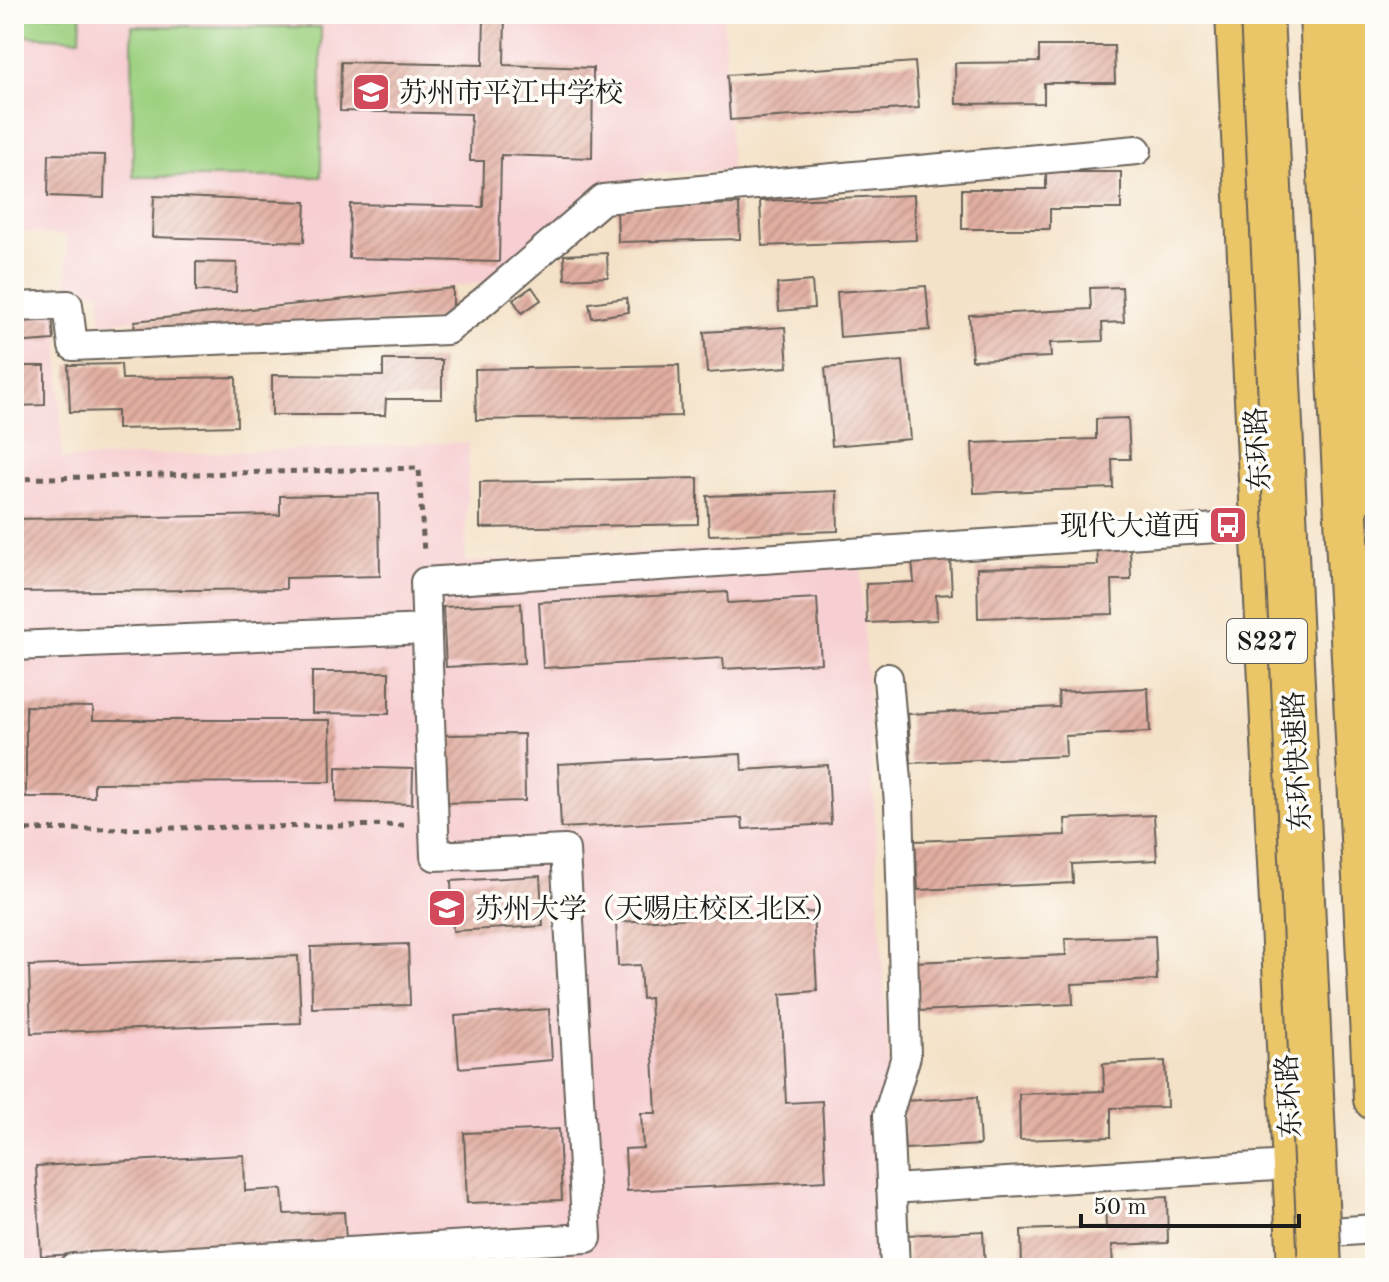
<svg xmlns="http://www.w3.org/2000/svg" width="1389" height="1282" font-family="'Old Standard TT','Noto Serif SC',serif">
	<defs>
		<pattern id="building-hatch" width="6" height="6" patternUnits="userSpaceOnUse" patternTransform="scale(2)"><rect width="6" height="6" fill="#e1ada1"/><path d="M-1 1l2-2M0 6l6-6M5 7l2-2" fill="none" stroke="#c0948a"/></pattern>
	</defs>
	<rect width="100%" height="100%" fill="#fdfcf7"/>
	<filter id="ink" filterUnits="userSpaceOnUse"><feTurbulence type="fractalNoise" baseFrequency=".0125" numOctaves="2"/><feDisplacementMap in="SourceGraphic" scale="16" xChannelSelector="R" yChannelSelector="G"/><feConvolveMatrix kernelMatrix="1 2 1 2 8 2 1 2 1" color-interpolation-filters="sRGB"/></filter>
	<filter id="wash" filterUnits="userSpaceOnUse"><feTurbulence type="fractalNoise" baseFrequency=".006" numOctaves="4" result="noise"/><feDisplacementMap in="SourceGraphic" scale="32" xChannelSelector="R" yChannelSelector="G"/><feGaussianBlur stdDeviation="1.8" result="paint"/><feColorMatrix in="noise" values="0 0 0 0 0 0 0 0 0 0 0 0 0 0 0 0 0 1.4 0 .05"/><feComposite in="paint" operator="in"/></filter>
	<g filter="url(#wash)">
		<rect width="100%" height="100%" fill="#f4e2c8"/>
		<path fill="#f7cfd2" d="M14 14H723L731 170 647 174 525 276 466 285 100 323 101 292 67 289 66 236 14 231Z
			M58 310 62 459 469 442 465 562 859 540 900 1268H14V311Z"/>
		<path fill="#9ed181" stroke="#5d764e" stroke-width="2" d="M14 14H81L80 39 14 35Z
			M132 26 321 27V177H133Z"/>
		<g id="blocks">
			<path fill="url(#building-hatch)" d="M484 14H505L504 65 593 68 592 158 501 155 499 262 349 258 350 204 483 207 484 161H470L471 114 340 111 341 62 483 65Z
				M1039 46H1114L1115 83H1044V103L956 104 955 63 1039 62Z
				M915 62 919 108 730 120 727 75Z
				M49 154 105 155 104 198 48 196Z
				M1046 172H1121V209H1050V229H962V189H1046Z
				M914 195 916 240 762 246 760 201Z
				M154 196 306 202 304 242 152 237Z
				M739 204 740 239 618 242 617 208Z
				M607 253 608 277 565 279 564 255Z
				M196 262 237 263 236 292 196 291Z
				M812 281 814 308 779 311 777 284Z
				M926 286 930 330 840 337 837 292Z
				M532 287 541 300 522 313 513 300Z
				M1122 287 1124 322 1102 323 1103 341 1050 343 1051 357 972 360 969 315 1091 309 1090 288Z
				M453 288V319L133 337 135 321Z
				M626 298 629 312 592 318 589 303Z
				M52 316 54 340 14 343V319Z
				M785 327 788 367 707 373 704 332Z
				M383 360H442V399H386L385 415H272V375L383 376Z
				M903 361 910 439 832 446 825 368Z
				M121 364 122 379 236 377 237 426 117 429V411L70 412 68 365Z
				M679 365 681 416 476 420 475 369Z
				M14 366H45V405L14 406Z
				M1128 418 1130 459H1112L1113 488 974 493 972 443 1096 439V419Z
				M698 478V524L480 528V482Z
				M837 491 838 531 709 535 707 496Z
				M379 494 380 576 286 578V589L14 592V519L280 515V496Z
				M1130 546 1131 580H1112L1113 614 978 618 977 568 1098 565 1097 547Z
				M950 558 952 594 936 595 937 620 867 623 866 584 914 582 912 560Z
				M727 592 728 603 817 598 821 663 724 669 723 658 543 668 539 602Z
				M521 603 524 663 446 667 443 607Z
				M312 672H389V714L312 713Z
				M1148 688 1150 732 1065 736 1066 756 911 763 908 714 1059 707 1058 692Z
				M26 706 93 707V720H330L331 782 94 783V797H26Z
				M524 734 525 801 441 803 440 735Z
				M741 754 742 770 828 765 831 824 743 829 742 818 561 828 558 764Z
				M336 767 413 769 412 804 336 802Z
				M1154 815 1157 860 1072 864 1073 883 918 890 915 841 1066 835 1065 819Z
				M540 876 543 926 453 931 451 881Z
				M813 912 817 991 781 994 786 1103 822 1101 826 1181 627 1191 625 1149 643 1148 641 1113H656L650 998 642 999 640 965 618 966 616 922Z
				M1155 936 1157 980 1072 984 1073 1004 918 1011 915 962 1066 955 1065 939Z
				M408 944 410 1005 312 1008 311 947Z
				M298 956 301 1023 31 1033 29 966Z
				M549 1009 552 1060 459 1068 455 1016Z
				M1165 1061 1167 1107 1111 1108V1137L1020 1140 1019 1094 1104 1091 1103 1064Z
				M977 1097 980 1145 905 1149 902 1101Z
				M559 1129 562 1200 467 1203 464 1133Z
				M244 1155 245 1191 282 1189 284 1214 344 1212 346 1239 41 1256 36 1166Z
				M1167 1197 1168 1243 1112 1245 1113 1268H1022L1021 1230 1106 1227 1105 1200Z
				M983 1231 985 1268H909L907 1235Z"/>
		</g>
	</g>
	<g filter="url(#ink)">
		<use href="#blocks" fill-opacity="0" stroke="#686158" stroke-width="2"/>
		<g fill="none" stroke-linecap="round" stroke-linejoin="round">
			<defs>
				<path id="minor" d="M14 307 68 305 73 346 447 330 483 302 603 199 1137 150
					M14 646 427 629
					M888 678 899 803 906 1056 888 1115 895 1268
					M891 1189 1291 1165
					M1303 1234 1375 1229
					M73 1268 587 1238 565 850 435 856 425 582 1261 525"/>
				<path id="major" d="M1234 14 1296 1268
					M1351 14 1375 495"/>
				<path id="highway" d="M1321 14 1375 1099"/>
			</defs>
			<use href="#minor" stroke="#686158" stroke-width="32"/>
			<use href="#major" stroke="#686158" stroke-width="40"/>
			<use href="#highway" stroke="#686158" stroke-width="46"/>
			<path stroke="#686158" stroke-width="5" stroke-dasharray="6 6" stroke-linecap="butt" d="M14 479 419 468 424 554
				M14 830 409 825"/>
			<use href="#minor" stroke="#fff" stroke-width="28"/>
			<use href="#major" stroke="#ebc669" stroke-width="36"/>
			<use href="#highway" stroke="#ebc669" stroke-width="42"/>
			<defs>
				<path id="highway-bridge" d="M1262 14 1320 1268"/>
			</defs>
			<use href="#highway-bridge" stroke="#686158" stroke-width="46" stroke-linecap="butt"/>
			<use href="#highway-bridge" stroke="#ebc669" stroke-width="42"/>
		</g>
	</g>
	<defs>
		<symbol id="school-square" viewBox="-11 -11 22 22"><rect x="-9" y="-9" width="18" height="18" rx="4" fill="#d1495b" stroke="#fdfcf7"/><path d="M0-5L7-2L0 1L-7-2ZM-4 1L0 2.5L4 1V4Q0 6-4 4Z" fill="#fff"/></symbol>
		<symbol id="bus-square" viewBox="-11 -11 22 22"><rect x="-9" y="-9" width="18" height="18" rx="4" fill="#d1495b" stroke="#fdfcf7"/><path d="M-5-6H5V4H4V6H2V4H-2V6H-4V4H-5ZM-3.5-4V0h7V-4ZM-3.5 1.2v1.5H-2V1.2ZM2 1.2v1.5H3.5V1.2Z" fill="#fff"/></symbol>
		<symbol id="university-square" viewBox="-11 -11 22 22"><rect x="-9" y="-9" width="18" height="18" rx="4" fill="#d1495b" stroke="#fdfcf7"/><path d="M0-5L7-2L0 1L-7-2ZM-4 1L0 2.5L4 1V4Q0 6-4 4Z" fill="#fff"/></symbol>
	</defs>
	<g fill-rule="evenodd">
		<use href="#school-square" x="349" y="70" width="44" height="44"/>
		<use href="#bus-square" x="1206" y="503" width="44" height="44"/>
		<use href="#university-square" x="425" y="886" width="44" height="44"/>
	</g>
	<g text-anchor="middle" stroke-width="7" stroke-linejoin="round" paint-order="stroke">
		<rect fill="#fdfcf7" stroke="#605f5e" stroke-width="2" x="1227" y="619" width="80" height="44" rx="6"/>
		<g font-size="26" font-weight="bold" fill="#1c1c1c">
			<text x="1267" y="650">S227</text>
		</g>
		<g font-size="28" fill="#1c1c1c" stroke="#fdfcf7" text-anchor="start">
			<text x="399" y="102">苏州市平江中学校</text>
			<text x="1200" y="535" text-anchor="end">现代大道西</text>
			<text x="475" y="918">苏州大学（天赐庄校区北区）</text>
		</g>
		<g font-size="28" fill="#1c1c1c" stroke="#fdfcf7">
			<text transform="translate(1257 449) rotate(-93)" y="10">东环路</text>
			<text transform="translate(1296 761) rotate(-93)" y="10">东环快速路</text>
			<text transform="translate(1288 1096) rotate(-93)" y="10">东环路</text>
		</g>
	</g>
	<rect width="1389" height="1282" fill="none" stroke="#fdfcf7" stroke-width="48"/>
	<path d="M1081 1214v12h218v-12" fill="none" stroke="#1c1c1c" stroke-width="4"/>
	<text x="1093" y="1214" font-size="24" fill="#1c1c1c" stroke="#fdfcf7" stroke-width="6" paint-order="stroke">50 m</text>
</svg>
